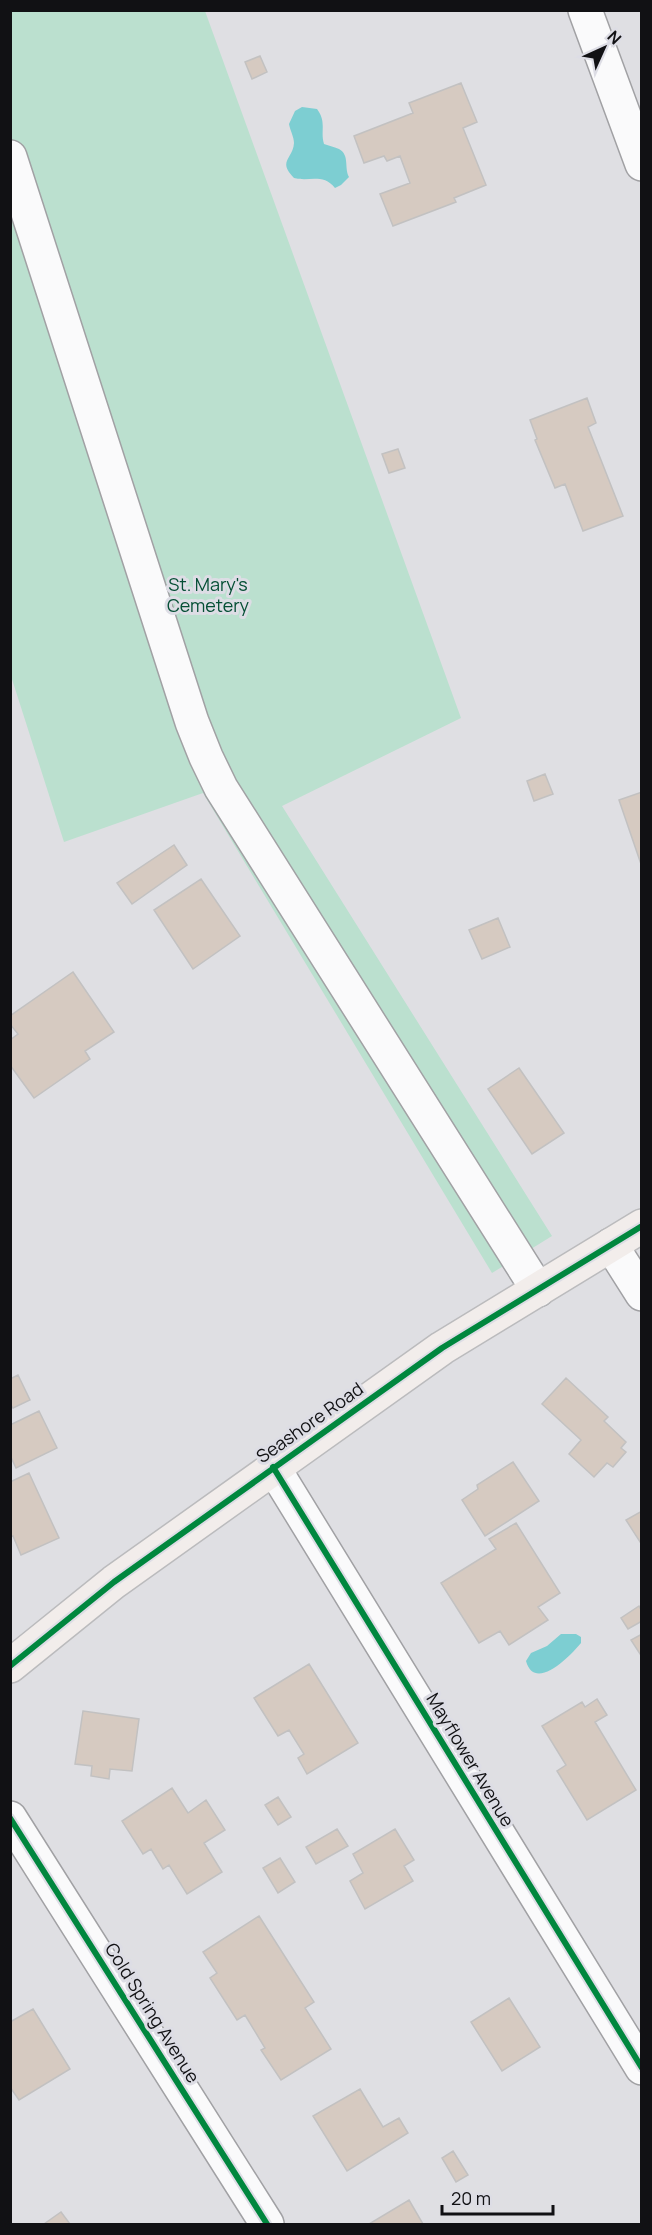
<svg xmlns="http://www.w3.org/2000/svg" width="652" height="2235" font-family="Manrope,sans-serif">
	<rect width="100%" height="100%" fill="#dfdfe3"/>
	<path fill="#bbe0cf" d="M10 11H205L461 718 282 806 552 1236 492 1273 203 793 64 842 11 676Z"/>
	<path fill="#7dced2" d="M302 107 317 109C327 122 320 131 324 144 329 146 335 147 339 149 350 155 344 168 349 177L341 185 335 188C323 173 309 182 294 178 277 161 293 159 294 143 294 137 290 130 289 124L295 111Z
		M561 1634H576L581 1637V1643C571 1655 535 1693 526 1661L531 1653 547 1646Z"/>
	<path fill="#d6cac1" stroke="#c2c1c1" stroke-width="1.5" d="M260 56 267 72 252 79 245 62Z
		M461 83 477 122 463 128 486 185 454 198 456 202 393 226 380 194 410 183 400 156 387 161 384 156 364 163 354 136 413 113 409 103Z
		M587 398 596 423 588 427 623 516 583 531 565 484 555 488 535 440 537 439 530 420Z
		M398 449 405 468 389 473 382 454Z
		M545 774 553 794 534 801 527 781Z
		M642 792V867L619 800Z
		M174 845 187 865 132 904 117 883Z
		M201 879 240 936 193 969 154 910Z
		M498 918 510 947 482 959 469 930Z
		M73 972 114 1032 85 1051 90 1059 34 1098 10 1065V1040L18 1034 10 1024V1016Z
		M519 1068 564 1133 532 1154 488 1089Z
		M18 1375 30 1400 13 1408 10 1404V1379Z
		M566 1378 608 1417 604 1421 626 1442 621 1448 626 1452 613 1467 607 1463 594 1477 569 1454 581 1440 542 1404Z
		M39 1411 57 1448 16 1468 10 1455V1425Z
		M513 1462 539 1501 485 1536 462 1500 478 1489 477 1485Z
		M29 1473 59 1538 21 1555 13 1536 10 1537V1482Z
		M642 1511V1545L626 1520Z
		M516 1523 560 1593 538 1607 548 1620 509 1645 500 1631 479 1643 441 1583 496 1549 489 1539Z
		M639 1606 642 1612V1621L628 1629 621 1618Z
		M642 1634V1657L631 1640Z
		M309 1664 358 1743 307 1774 298 1758 304 1754 289 1730 278 1736 254 1698Z
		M597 1699 607 1715 595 1722 636 1790 587 1820 557 1771 566 1765 542 1726 582 1702 585 1707Z
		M83 1711 139 1719 132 1771 110 1769 109 1779 91 1776 92 1766 75 1764Z
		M172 1788 188 1813 206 1800 225 1830 204 1843 222 1872 187 1894 169 1865 163 1869 151 1849 143 1854 122 1821Z
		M278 1797 291 1817 278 1825 265 1805Z
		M337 1829 348 1846 316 1864 306 1847Z
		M395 1829 414 1860 404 1866 413 1881 365 1909 350 1881 363 1873 353 1854Z
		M280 1858 295 1882 278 1893 263 1868Z
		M259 1916 314 2002 305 2008 331 2049 281 2080 261 2050 265 2048 245 2015 237 2020 210 1978 217 1973 203 1952Z
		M509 1998 540 2047 502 2071 471 2022Z
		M33 2009 70 2069 19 2100 10 2087V2022Z
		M360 2089 383 2127 399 2118 408 2133 347 2171 313 2116Z
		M453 2151 468 2175 456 2182 442 2158Z
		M409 2200 423 2224H369Z
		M61 2212 70 2224H44Z"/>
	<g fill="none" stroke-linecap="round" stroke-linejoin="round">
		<defs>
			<path id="minor" d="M585 10 642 164
				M10 157 192 722 206 757 221 788 538 1290
				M611 1245 642 1294
				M273 1467 642 2068
				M10 1818 267 2224"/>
			<path id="major" d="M10 1666 114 1582 442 1348 642 1226"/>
		</defs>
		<use href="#minor" stroke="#a1a1a4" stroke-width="36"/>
		<use href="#major" stroke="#bbbbbd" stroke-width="36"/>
		<use href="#minor" stroke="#fafafb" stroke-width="33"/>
		<use href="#major" stroke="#f2edeb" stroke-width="33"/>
		<defs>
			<path id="cycleway" d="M273 1467 642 2068
				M10 1666 114 1582 442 1348 642 1226
				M10 1818 267 2224"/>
		</defs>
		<use href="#cycleway" stroke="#dddde5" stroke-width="10"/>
		<use href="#cycleway" stroke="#00873e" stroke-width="6"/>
	</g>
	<g text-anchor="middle" stroke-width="6" stroke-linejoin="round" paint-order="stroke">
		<g font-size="18" fill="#054f35" stroke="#dddde5">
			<text x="208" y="591">St. Mary's<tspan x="208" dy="21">Cemetery</tspan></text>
		</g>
		<g font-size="18" fill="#111114" stroke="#dddde5">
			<text transform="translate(310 1423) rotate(-35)" y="6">Seashore Road</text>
			<text transform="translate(470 1760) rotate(59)" y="6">Mayflower Avenue</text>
			<text transform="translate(152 2013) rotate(58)" y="6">Cold Spring Avenue</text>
		</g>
	</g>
	<rect width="652" height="2235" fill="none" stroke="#111114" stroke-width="24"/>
	<g transform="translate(604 48) rotate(45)" stroke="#dddde5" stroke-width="4.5" paint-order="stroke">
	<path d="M0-4.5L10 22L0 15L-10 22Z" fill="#111114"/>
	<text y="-9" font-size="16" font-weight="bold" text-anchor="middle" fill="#111114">N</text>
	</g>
	<path d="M442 2205v9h111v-9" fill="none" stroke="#111114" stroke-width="3"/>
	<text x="451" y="2205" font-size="18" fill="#111114" stroke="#dddde5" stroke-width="4.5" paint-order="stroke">20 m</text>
</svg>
